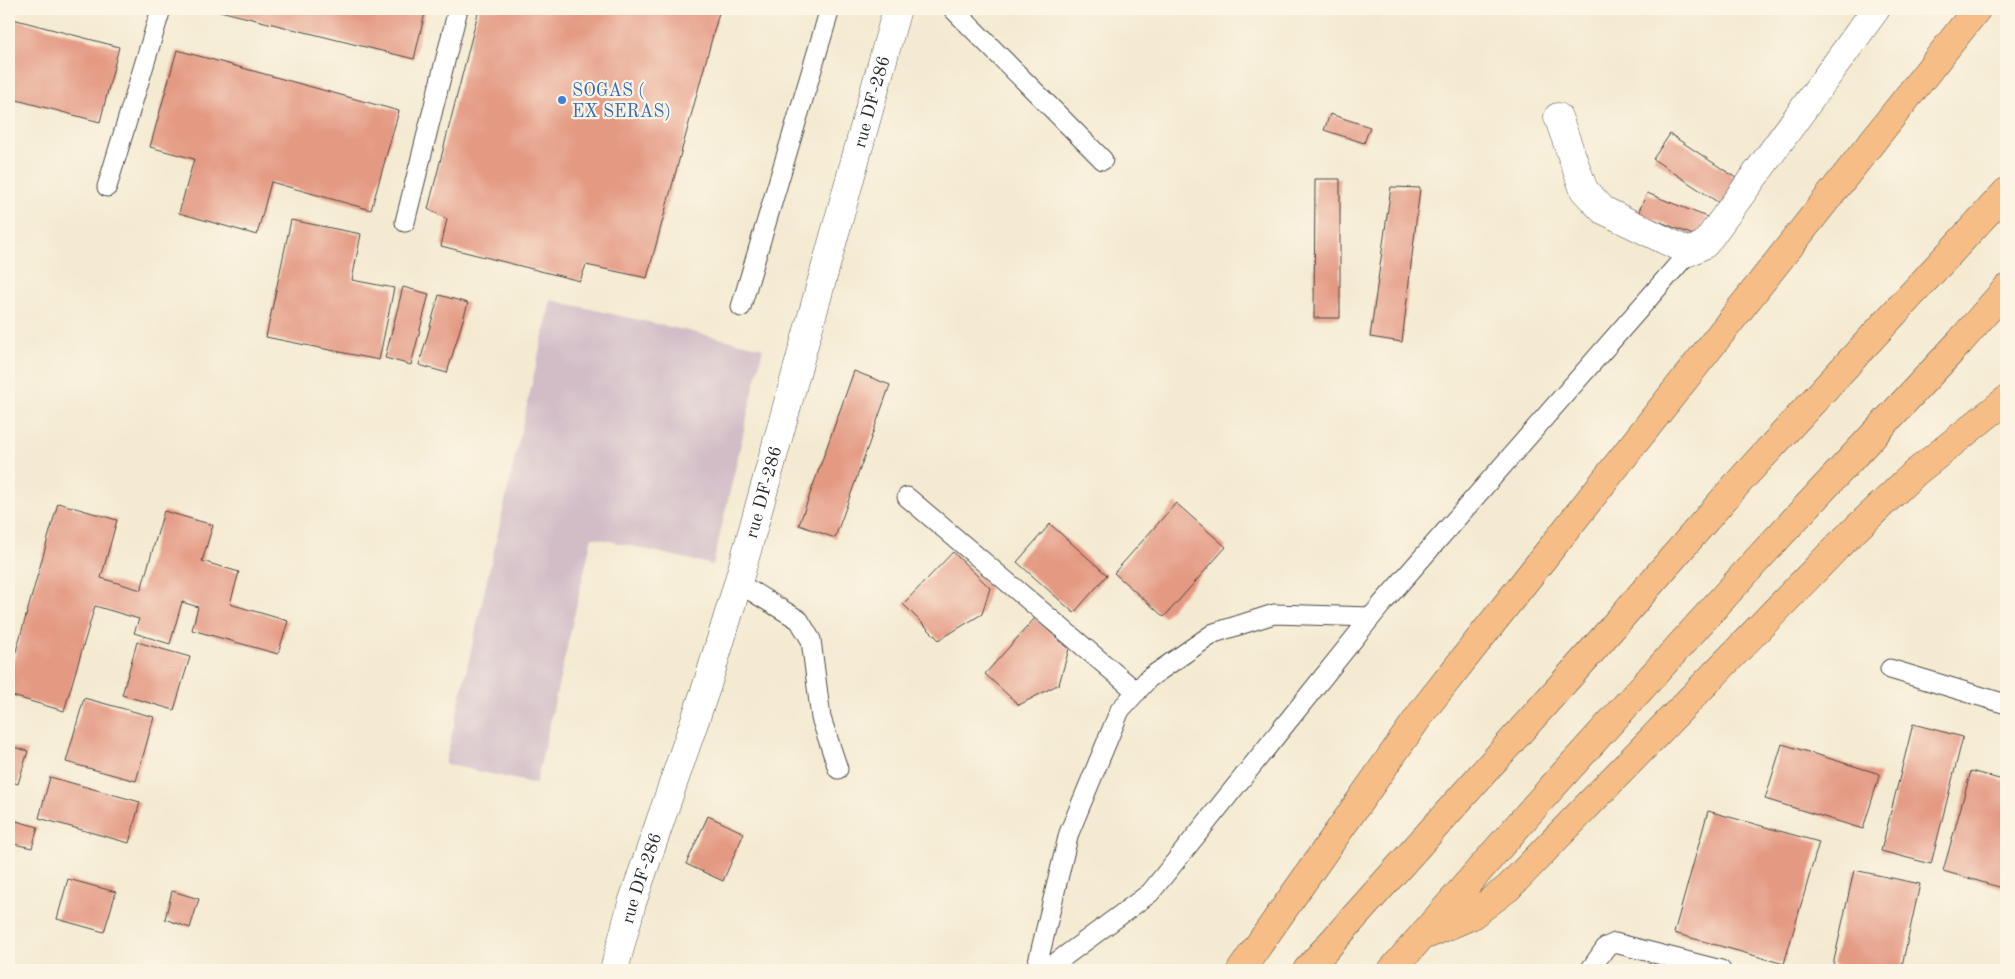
<svg xmlns="http://www.w3.org/2000/svg" width="2015" height="979" font-family="'Old Standard TT',serif">
	<rect width="100%" height="100%" fill="#fcf5e5"/>
	<filter id="ink" filterUnits="userSpaceOnUse"><feTurbulence type="fractalNoise" baseFrequency=".02" numOctaves="2"/><feDisplacementMap in="SourceGraphic" scale="10" xChannelSelector="R" yChannelSelector="G"/><feConvolveMatrix kernelMatrix="1 2 1 2 8 2 1 2 1" color-interpolation-filters="sRGB"/></filter>
	<filter id="wash" filterUnits="userSpaceOnUse"><feTurbulence type="fractalNoise" baseFrequency=".0096" numOctaves="4" result="noise"/><feDisplacementMap in="SourceGraphic" scale="20" xChannelSelector="R" yChannelSelector="G"/><feGaussianBlur stdDeviation="1.12" result="paint"/><feColorMatrix in="noise" values="0 0 0 0 0 0 0 0 0 0 0 0 0 0 0 0 0 1.4 0 .05"/><feComposite in="paint" operator="in"/></filter>
	<g filter="url(#wash)">
		<rect width="100%" height="100%" fill="#f4ead1"/>
		<path fill="#d2bdc7" d="M551 300 763 348 713 565 592 537 536 784 445 764Z"/>
		<g id="blocks">
			<path fill="#e49982" d="M221 9H426L414 59 220 11Z
				M479 9H720L647 278 586 265 580 281 441 246 447 219 428 209Z
				M9 18 119 47 100 122 9 98Z
				M177 50 399 111 371 210 271 182 257 235 179 213 194 159 150 147Z
				M1330 114 1370 127 1364 143 1324 130Z
				M1670 134 1739 180 1722 205 1653 159Z
				M1315 179H1340V318H1314Z
				M1391 187 1420 188 1402 342 1370 337Z
				M1647 193 1707 217 1698 237 1638 213Z
				M291 220 361 234 352 280 394 288 379 360 266 337Z
				M403 287 429 294 411 365 385 358Z
				M439 295 468 303 447 373 419 365Z
				M854 371 890 385 835 538 799 525Z
				M58 503 117 520 101 578 141 590 164 511 213 525 202 561 239 572 230 604 288 621 278 654 192 630 198 607 182 602 170 644 134 633 139 619 95 606 64 711 9 695V676Z
				M1176 503 1226 547 1164 617 1114 573Z
				M1050 524 1107 575 1074 613 1017 562Z
				M953 552 990 588 982 614 939 640 903 604Z
				M1035 618 1069 649 1059 684 1019 705 985 674Z
				M137 642 190 657 174 710 122 695Z
				M84 698 154 717 136 781 66 762Z
				M1913 724 1963 737 1931 864 1881 851Z
				M1782 744 1880 774 1863 829 1765 799Z
				M9 746 28 751 18 784 9 781Z
				M1971 771 2006 781V889L1943 871Z
				M50 777 140 802 129 843 39 818Z
				M1708 811 1819 842 1784 964 1674 933Z
				M708 816 744 833 723 881 686 864Z
				M9 819 38 827 32 848 9 843Z
				M1854 870 1920 884 1901 970H1856L1833 965Z
				M68 879 116 892 104 932 57 919Z
				M172 891 199 899 190 928 165 919Z"/>
		</g>
	</g>
	<g filter="url(#ink)">
		<use href="#blocks" fill-opacity="0" stroke="#494844" stroke-width="1"/>
		<g fill="none" stroke-linecap="round" stroke-linejoin="round">
			<defs>
				<path id="service" d="M953 9 1103 160
					M107 187 161 9
					M405 222 458 9
					M741 307 830 9
					M907 497 1137 692
					M738 583 799 620 811 640 821 718 838 769
					M1890 669 2006 704
					M1036 970 1069 833 1120 710 1149 678 1214 633 1274 614 1371 617
					M1046 970 1150 893 1381 605 1689 252
					M1590 970 1606 947 1615 943 1721 970"/>
				<g id="minor">
					<path d="M1558 117 1584 190 1603 210 1689 252 1705 244 1876 9"/>
					<path id="s1" d="M614 970 632 903 707 685 738 583 897 9"/>
				</g>
				<path id="motorway" d="M1429 934 1471 916 1508 888 1841 543 1915 473 2006 400
					M1241 970 1425 708 1977 9
					M1307 970 1592 651 1737 484 2006 192
					M1392 970 1536 805 1757 560 1959 343 2006 289"/>
			</defs>
			<use href="#service" stroke="#494844" stroke-width="21"/>
			<use href="#minor" stroke="#494844" stroke-width="29"/>
			<use href="#motorway" stroke="#494844" stroke-width="29"/>
			<use href="#service" stroke="#fff" stroke-width="19"/>
			<use href="#minor" stroke="#fff" stroke-width="28"/>
			<use href="#motorway" stroke="#f6be86" stroke-width="28"/>
		</g>
	</g>
	<circle fill="#3f7fe0" stroke="#fcf5e5" stroke-width="2" cx="562" cy="100" r="5"/>
	<g text-anchor="middle" stroke-width="4.5" stroke-linejoin="round" paint-order="stroke">
		<g font-size="18" fill="#366cbe" stroke="#fcf5e5" text-anchor="start">
			<text x="572" y="96">SOGAS (<tspan x="572" dy="21">EX SERAS)</tspan></text>
		</g>
		<g font-size="18" fill="#2b2b2b" stroke="#fcf5e5">
			<text dy="6" stroke="none"><textPath href="#s1" startOffset="906">rue DF-286</textPath></text>
			<text dy="6" stroke="none"><textPath href="#s1" startOffset="501">rue DF-286</textPath></text>
			<text dy="6" stroke="none"><textPath href="#s1" startOffset="96">rue DF-286</textPath></text>
		</g>
	</g>
	<rect width="2015" height="979" fill="none" stroke="#fcf5e5" stroke-width="30"/>
</svg>
